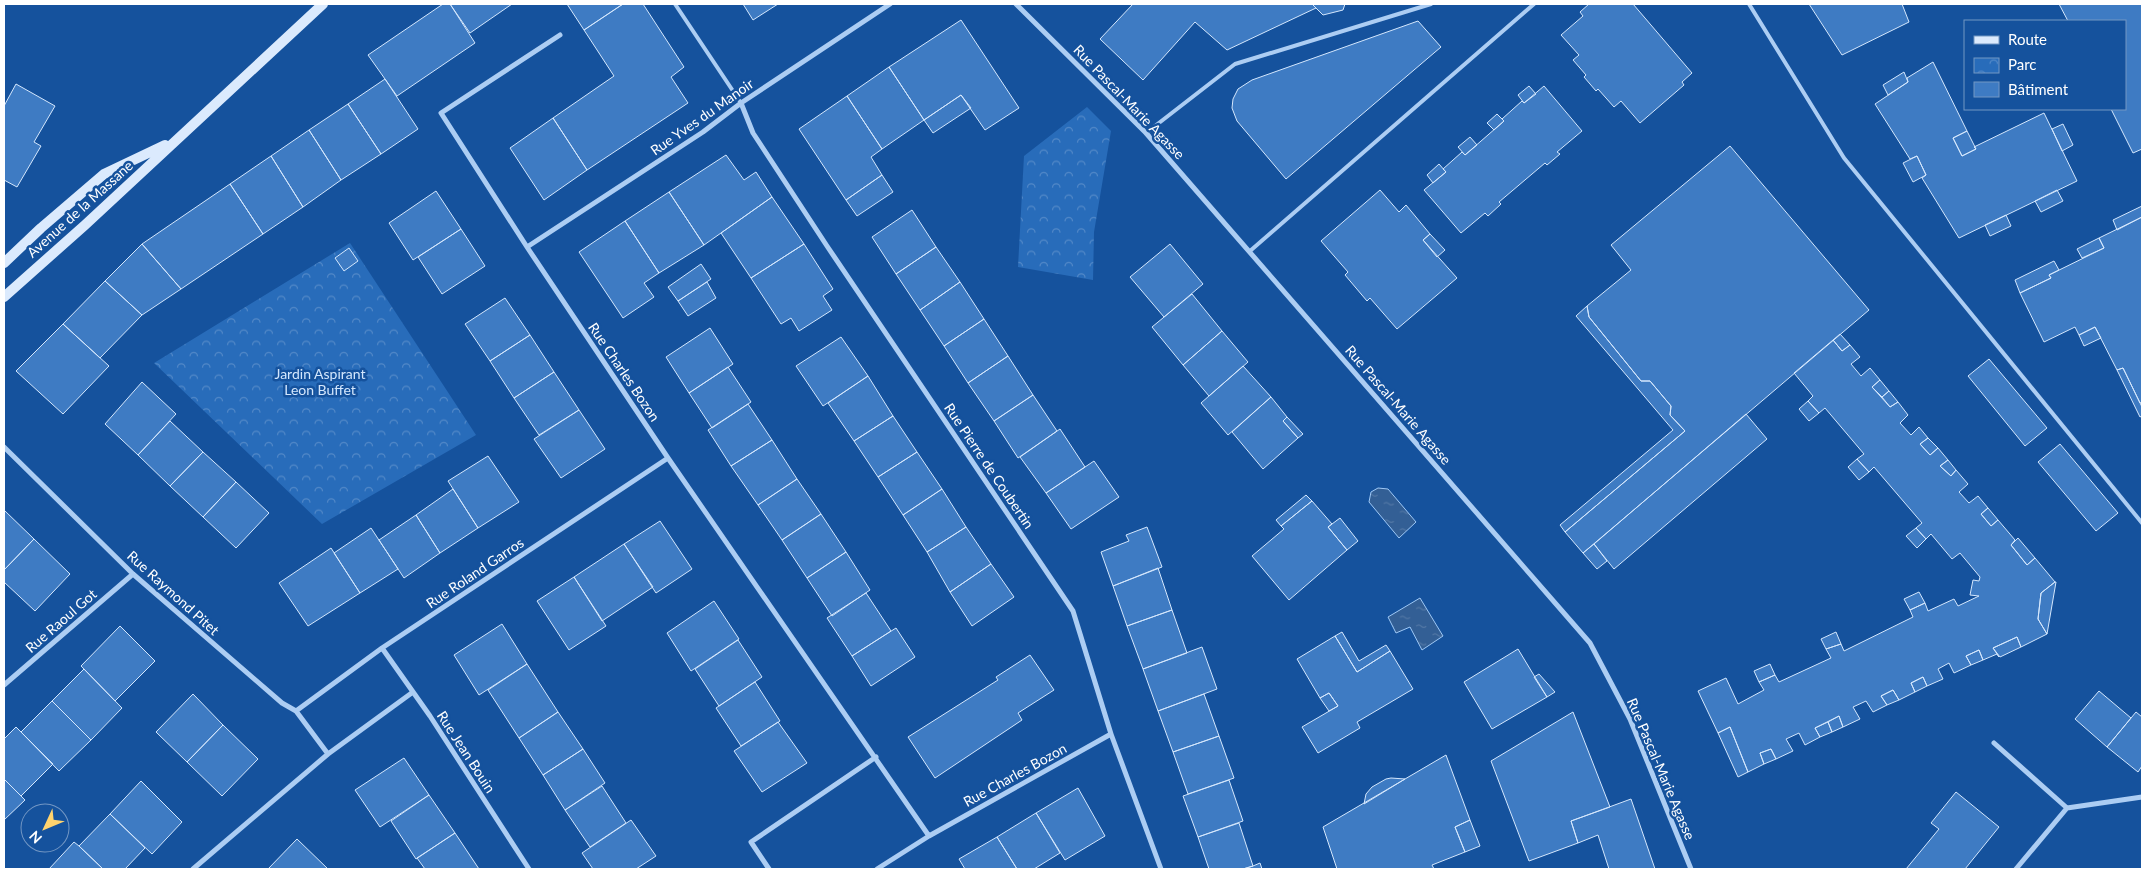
<svg xmlns="http://www.w3.org/2000/svg" width="2146" height="873" font-family="Lato,sans-serif">
	<defs>
		<pattern id="park-crowns" width="20" height="18" patternUnits="userSpaceOnUse" patternTransform="scale(1.25)"><rect width="20" height="18" fill="#286cba"/><path d="M2 6a3 3 0 1 1 6 0M12 15a3 3 0 1 1 6 0" fill="none" stroke="#5389c8"/></pattern>
		<pattern id="water-ripples" width="26" height="14" patternUnits="userSpaceOnUse" patternTransform="scale(1.25)"><rect width="26" height="14" fill="#335f95"/><path d="M2 4q2-2 4 0t4 0M15 11q2-2 4 0t4 0" fill="none" stroke="#5277a5"/></pattern>
	</defs>
	<rect width="100%" height="100%" fill="#15529d"/>
	<path fill="url(#park-crowns)" d="M1087 107 1111 131 1094 232 1093 280 1018 267 1024 156Z
		M350 243 476 435 322 524 154 363Z"/>
	<path fill="url(#water-ripples)" stroke="#9ec8f6" d="M1378 488 1388 489 1416 522 1399 538 1369 502 1371 492Z
		M1420 598 1443 636 1422 650 1410 627 1396 633 1388 617Z"/>
	<path fill="#3e7bc3" stroke="#d4e7fd" d="M443 4H450L475 43 397 96 368 55Z
		M450 4H512L470 33Z
		M567 4H623L584 30Z
		M623 4H643L684 67 671 77 688 103 587 170 553 118 614 76 584 30Z
		M743 4H778L753 20Z
		M1133 4H1312L1316 8 1227 50 1195 22 1143 80 1100 39Z
		M1312 4H1345L1343 10 1323 15Z
		M1589 4H1633L1692 73 1682 82 1684 85 1640 123 1621 101 1614 107 1598 89 1596 91 1584 77 1586 75 1573 60 1579 55 1561 35 1583 16 1580 12Z
		M1809 4H1902L1909 22 1842 55Z
		M2059 4H2142V149L2133 153 2111 109H2125V21H2068Z
		M961 20 1019 108 985 130 961 95 924 120 889 67Z
		M1418 21 1441 47 1286 179 1237 121 1232 108 1233 99 1238 89 1252 80Z
		M1933 62 1967 131 1953 138 1962 156 1976 149 1974 147 2044 113 2077 181 1959 238 1922 178 1926 175 1917 156 1910 159 1875 104 1908 82 1907 78Z
		M889 67 924 120 882 149 847 96Z
		M1904 72 1908 82 1888 95 1883 85Z
		M385 79 418 129 381 154 348 104Z
		M16 84 55 106 34 142 41 146 17 187 4 180V106Z
		M1529 86 1536 94 1524 103 1518 95Z
		M1544 86 1582 131 1557 152 1560 154 1547 165 1545 163 1499 202 1501 204 1488 216 1485 213 1461 233 1424 190 1446 172 1443 169 1462 152 1465 155 1504 121 1502 119 1522 101 1524 103Z
		M961 95 971 108 933 133 924 120Z
		M847 96 882 149 871 157 882 175 846 200 799 129Z
		M348 104 381 154 341 180 309 130Z
		M1497 114 1504 121 1494 130 1487 123Z
		M553 118 587 170 544 200 510 148Z
		M2063 124 2073 145 2062 151 2052 129Z
		M309 130 341 180 303 207 271 156Z
		M1967 131 1976 149 1962 156 1953 138Z
		M1470 137 1477 145 1465 155 1458 147Z
		M1730 146 1869 310 1583 553 1565 532 1685 431 1670 415 1671 406 1650 381H1641L1589 317 1587 306 1631 270 1611 245Z
		M726 155 744 180 756 172 772 197 704 245 669 192Z
		M271 156 303 207 263 234 230 184Z
		M1917 156 1926 175 1913 182 1903 163Z
		M1439 164 1446 172 1433 183 1427 175Z
		M882 175 893 192 857 216 846 200Z
		M230 184 263 234 181 289 142 244Z
		M1380 190 1399 212 1406 205 1430 234 1423 240 1457 278 1397 329 1370 298 1367 301 1345 275 1348 272 1321 241Z
		M2057 190 2063 201 2041 212 2035 201Z
		M436 191 461 229 413 260 389 223Z
		M669 192 704 245 659 273 625 221Z
		M772 197 804 244 751 278 721 233Z
		M2142 206V217L2117 230 2113 220Z
		M912 210 936 247 896 274 872 237Z
		M2006 215 2011 226 1990 236 1985 225Z
		M2142 217V402L2140 403 2123 368 2117 370 2095 327 2079 335 2075 327 2044 342 2020 293 2051 278 2049 275 2104 248 2099 238Z
		M625 221 659 273 644 283 654 297 623 318 579 252Z
		M461 229 485 266 442 294 418 257Z
		M1430 234 1445 250 1437 257 1423 240Z
		M2099 238 2104 248 2082 258 2077 249Z
		M142 244 181 289 142 315 105 281Z
		M804 244 833 289 823 296 832 310 799 331 791 318 781 324 751 278Z
		M1170 244 1203 284 1164 317 1130 277Z
		M936 247 960 282 920 310 896 274Z
		M349 248 358 261 344 271 335 258Z
		M2054 261 2059 270 2049 275 2051 278 2020 293 2015 280Z
		M701 264 711 279 678 301 668 287Z
		M105 281 142 315 100 358 63 324Z
		M707 282 716 298 688 316 678 301Z
		M960 282 984 319 944 346 920 310Z
		M1192 294 1222 331 1183 365 1152 327Z
		M505 298 530 335 490 361 465 324Z
		M1587 306 1589 317 1641 381H1650L1671 406 1670 415 1685 431 1565 532 1560 525 1673 430 1576 316Z
		M984 319 1008 356 968 383 944 346Z
		M63 324 109 366 63 414 16 371Z
		M2095 327 2101 338 2084 346 2079 335Z
		M710 328 733 364 689 393 666 357Z
		M1222 331 1248 362 1209 396 1183 365Z
		M1840 334 1850 345 1842 351 1833 340Z
		M530 335 554 372 514 398 490 361Z
		M841 337 868 376 823 406 796 366Z
		M1833 340 1842 351 1850 345 1860 357 1851 364 1861 376 1870 368 1880 380 1872 387 1890 407 1898 402 1908 415 1900 423 1911 435 1919 427 1928 438 1920 444 1930 455 1938 448 1948 460 1940 466 1951 476 1956 470 1968 484 1959 492 1969 503 1978 496 1988 508 1981 514 1991 526 1998 520 2015 540 2011 545 2027 565 2035 558 2055 582 2041 593 2038 619 2047 634 2021 647 2017 637 1993 648 1999 657 1997 654 1983 660 1979 650 1966 656 1971 665 1954 673 1949 663 1938 669 1943 679 1927 686 1923 677 1911 683 1915 692 1899 700 1893 690 1881 696 1887 705 1873 712 1866 701 1853 707 1860 719 1843 727 1839 716 1815 728 1820 737 1805 745 1799 733 1786 739 1793 751 1776 759 1771 749 1760 753 1764 764 1748 772 1730 727 1718 733 1698 691 1726 678 1738 704 1764 690 1759 682 1775 675 1779 682 1831 658 1826 649 1841 644 1844 651 1913 617 1910 610 1925 603 1928 611 1954 599 1958 606 1979 596 1970 595 1973 580 1979 581 1980 577 1960 553 1952 559 1931 534 1926 539 1916 528 1922 523 1874 467 1869 472 1857 459 1864 454 1825 408 1819 413 1808 401 1813 396 1794 373Z
		M1008 356 1033 395 994 421 968 383Z
		M1989 359 2047 428 2025 446 1968 376Z
		M1243 366 1271 397 1228 435 1201 403Z
		M728 367 751 402 712 428 689 393Z
		M2123 368 2142 407V416L2140 417 2117 370Z
		M554 372 579 410 539 435 514 398Z
		M868 376 893 416 854 441 828 403Z
		M1880 380 1889 391 1882 397 1872 387Z
		M142 382 176 414 138 455 105 424Z
		M1889 391 1898 402 1890 407 1882 397Z
		M1033 395 1057 431 1018 458 994 421Z
		M1271 397 1287 417 1283 421 1298 438 1263 469 1232 432Z
		M1808 401 1819 413 1809 421 1799 409Z
		M748 404 772 440 731 466 708 430Z
		M579 410 605 449 561 478 534 439Z
		M1746 414 1767 439 1614 569 1594 544Z
		M893 416 917 452 878 477 854 441Z
		M1287 417 1303 434 1298 438 1283 421Z
		M170 421 203 452 170 486 138 455Z
		M1060 429 1085 467 1046 493 1020 457Z
		M1928 438 1938 448 1930 455 1920 444Z
		M772 440 797 479 758 505 731 466Z
		M2060 444 2118 513 2096 531 2038 462Z
		M203 452 236 482 203 517 170 486Z
		M917 452 942 489 903 515 878 477Z
		M488 456 519 502 478 528 448 481Z
		M1857 459 1869 472 1859 480 1848 467Z
		M1948 460 1956 470 1951 476 1940 466Z
		M1094 461 1119 497 1071 529 1046 493Z
		M797 479 821 514 782 540 758 505Z
		M236 482 269 513 236 548 203 517Z
		M453 489 478 528 440 553 416 515Z
		M942 489 966 527 927 552 903 515Z
		M1306 495 1312 501 1281 526 1276 520Z
		M1312 501 1332 524 1328 527 1347 550 1289 600 1252 556 1284 529 1281 526Z
		M1988 508 1998 520 1991 526 1981 514Z
		M4 510 34 539 4 570Z
		M821 514 846 552 807 578 782 540Z
		M416 515 440 553 404 578 379 540Z
		M1340 518 1358 541 1347 550 1328 527Z
		M660 521 692 569 656 593 624 544Z
		M966 527 991 564 950 592 927 552Z
		M1147 527 1162 567 1113 586 1101 552 1129 541 1126 535Z
		M371 528 398 569 360 593 334 553Z
		M1916 528 1926 539 1917 548 1906 536Z
		M2018 538 2035 558 2027 565 2011 545Z
		M34 539 70 574 35 611 4 582V570Z
		M624 544 653 587 602 621 574 577Z
		M1594 544 1607 561 1597 569 1583 553Z
		M331 548 360 593 308 626 279 583Z
		M846 552 870 590 832 616 807 578Z
		M991 564 1014 597 972 626 950 592Z
		M1158 568 1172 610 1127 626 1113 586Z
		M574 577 606 626 569 650 537 601Z
		M2055 582H2056L2047 634 2038 619 2041 593Z
		M1919 592 1925 603 1910 610 1904 599Z
		M866 593 891 631 852 656 827 618Z
		M714 601 739 639 691 671 667 633Z
		M1172 610 1187 653 1143 669 1127 626Z
		M502 624 527 664 479 695 454 655Z
		M120 626 155 661 115 701 81 666Z
		M896 628 915 657 871 686 852 656Z
		M1342 632 1359 661 1386 645 1390 651 1357 672 1335 636Z
		M1836 632 1841 644 1826 649 1821 639Z
		M1335 636 1357 672 1390 651 1413 689 1357 722 1360 728 1318 753 1302 727 1338 706 1329 693 1320 698 1297 659Z
		M2017 637 2021 647 2000 657 1993 648Z
		M738 640 762 677 719 706 695 669Z
		M1202 647 1217 689 1158 711 1143 669Z
		M1518 649 1547 697 1492 729 1464 682Z
		M1979 650 1983 660 1971 665 1966 656Z
		M1030 655 1054 690 1018 713 1022 720 935 778 908 737 998 680 996 677Z
		M527 664 558 712 519 738 488 690Z
		M1770 664 1775 675 1759 682 1754 671Z
		M84 669 122 708 91 740 52 701Z
		M1539 674 1555 692 1547 697 1534 677Z
		M1923 677 1927 686 1915 692 1911 683Z
		M755 682 780 721 741 746 716 708Z
		M1893 690 1899 700 1887 705 1881 696Z
		M2099 691 2131 718 2107 747 2075 719Z
		M1329 693 1338 706 1329 711 1320 698Z
		M193 694 223 725 187 762 156 732Z
		M1204 694 1219 736 1173 752 1158 711Z
		M52 701 91 740 59 771 21 732Z
		M558 712 583 749 543 775 519 738Z
		M1573 712 1610 807 1571 821 1578 843 1529 861 1491 761Z
		M2136 712 2142 717V766L2138 772 2107 747Z
		M1839 716 1843 727 1832 732 1828 722Z
		M778 722 807 763 762 792 734 751Z
		M1828 722 1832 732 1820 737 1815 728Z
		M223 725 258 759 222 796 187 762Z
		M16 727 53 764 21 796 4 779V739Z
		M1730 727 1748 772 1738 777 1718 733Z
		M1219 736 1234 778 1188 794 1173 752Z
		M583 749 605 783 565 810 543 775Z
		M1771 749 1776 759 1764 764 1760 753Z
		M1446 755 1470 820 1455 827 1465 852 1432 865 1434 869H1337L1323 827Z
		M404 758 429 795 380 827 355 790Z
		M1391 778 1405 779 1364 804 1366 794 1372 787 1386 779Z
		M4 779 25 800 4 820Z
		M1229 780 1243 821 1198 837 1183 796Z
		M141 781 182 822 152 854 110 814Z
		M602 786 626 823 590 847 565 810Z
		M1078 788 1105 836 1065 860 1036 813Z
		M1956 792 1999 827 1965 869H1906L1939 829 1931 823Z
		M429 795 455 833 416 859 391 821Z
		M1631 799 1655 869H1609L1598 835 1578 843 1571 821Z
		M1036 813 1060 853 1034 869H1017L997 837Z
		M110 814 145 848 125 869H103L79 846Z
		M631 820 656 856 636 869H593L582 853Z
		M1470 820 1480 846 1465 852 1455 827Z
		M1239 823 1253 866 1243 869H1209L1198 837Z
		M455 833 479 869H425L417 858Z
		M997 837 1017 869H965L959 859Z
		M297 839 328 869H268Z
		M74 842 79 846 103 869H49Z
		M1260 863 1262 869H1243L1253 866Z"/>
	<g fill="none" stroke-linecap="round" stroke-linejoin="round">
		<path stroke="#accdf3" stroke-width="4" d="M675 4 741 103
			M1749 4 1844 158 2142 523
			M1146 133 1235 64 1431 4
			M1250 251 1534 4"/>
		<path stroke="#accdf3" stroke-width="5" d="M1016 4 1146 133 1590 643 1630 719 1691 869
			M560 35 441 113 527 247 668 458 929 836
			M741 103 753 133 827 246 1073 611 1111 734 1161 869
			M527 247 703 132 741 103 890 4
			M4 447 133 574 282 703 296 711 328 754
			M382 648 430 716 529 869
			M4 685 133 574
			M296 711 382 648 668 458
			M1994 743 2067 808
			M193 869 328 754 413 692
			M769 869 751 842 876 757
			M877 869 929 836 1111 734
			M2016 869 2067 808 2142 797"/>
		<path stroke="#dbeafd" stroke-width="10" d="M4 263 41 228 104 174 165 145
			M4 297 85 225 323 4"/>
	</g>
	<g text-anchor="middle" stroke-width="5" stroke-linejoin="round" paint-order="stroke">
		<g font-size="14" fill="#fff" stroke="#15529d">
			<text transform="translate(1129 102) rotate(46)" y="5">Rue Pascal-Marie Agasse</text>
			<text transform="translate(702 117) rotate(-35)" y="5">Rue Yves du Manoir</text>
			<text transform="translate(80 209) rotate(-42)" y="5">Avenue de la Massane</text>
			<text transform="translate(624 372) rotate(56)" y="5">Rue Charles Bozon</text>
			<text transform="translate(1398 405) rotate(49)" y="5">Rue Pascal-Marie Agasse</text>
			<text transform="translate(989 466) rotate(56)" y="5">Rue Pierre de Coubertin</text>
			<text transform="translate(475 573) rotate(-34)" y="5">Rue Roland Garros</text>
			<text transform="translate(173 593) rotate(42)" y="5">Rue Raymond Pitet</text>
			<text transform="translate(61 621) rotate(-41)" y="5">Rue Raoul Got</text>
			<text transform="translate(466 752) rotate(57)" y="5">Rue Jean Bouin</text>
			<text transform="translate(1661 769) rotate(67)" y="5">Rue Pascal-Marie Agasse</text>
			<text transform="translate(1015 775) rotate(-29)" y="5">Rue Charles Bozon</text>
		</g>
		<g font-size="14" fill="#d4e7fd" stroke="#15529d">
			<text x="320" y="379">Jardin Aspirant<tspan x="320" dy="16">Leon Buffet</tspan></text>
		</g>
	</g>
	<rect width="2146" height="873" fill="none" stroke="#ffffff" stroke-width="10"/>
	<rect x="1964" y="20" width="162" height="90" fill="#15529d" stroke="#7397c4"/>
	<rect x="1974" y="36" width="25" height="8" fill="#dbeafd" stroke="#7397c4"/>
	<text x="2008" y="45" font-size="15" fill="#ffffff">Route</text>
	<rect x="1974" y="58" width="25" height="15" fill="url(#park-crowns)" stroke="#7397c4"/>
	<text x="2008" y="70" font-size="15" fill="#ffffff">Parc</text>
	<rect x="1974" y="82" width="25" height="15" fill="#3e7bc3" stroke="#7397c4"/>
	<text x="2008" y="95" font-size="15" fill="#ffffff">Bâtiment</text>
	<g transform="translate(45 828) rotate(226)"><circle r="24" fill="#15529d" stroke="#7397c4"/>
	<path d="M0-4L9 19L0 12L-9 19Z" fill="#ffd36e"/>
	<text y="-8" font-size="14" font-weight="bold" text-anchor="middle" fill="#ffffff">N</text>
	</g>
</svg>
